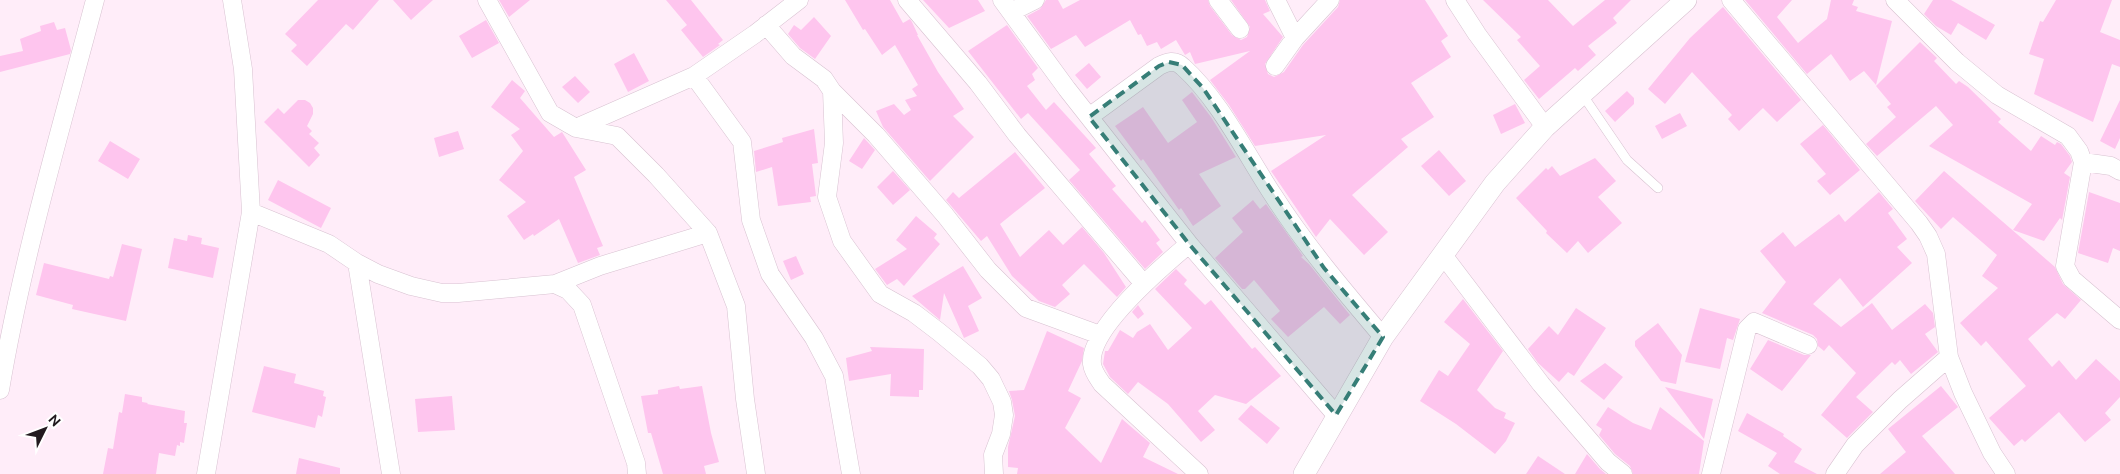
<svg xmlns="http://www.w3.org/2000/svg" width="2120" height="474" font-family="Ubuntu,sans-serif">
	<rect width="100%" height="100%" fill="#ffedf9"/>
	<path fill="#fec5ee" d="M318 0H379L353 30 346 24 307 66 291 51 297 45 285 34Z
		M393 0H433L411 20Z
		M499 0H530L509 17Z
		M666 0H691L723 40 718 44 720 45 703 57 681 30 687 25Z
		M845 0H890L903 23 910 19 912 22 918 35H917L938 72 964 109 953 116 974 137 930 181 883 127 876 111 894 104 904 115 911 110 905 100 917 96 912 89 918 85 895 45 882 55 865 29 863 30Z
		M923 0H978L985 11 949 28Z
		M1046 0H1058L1063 9 1080 0H1208L1210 6 1232 35 1241 40 1247 37 1250 27 1231 0H1265L1270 11 1263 14 1283 37 1265 64 1268 74 1274 77 1284 72 1303 45 1338 7 1340 0H1425L1448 36 1441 41 1451 57 1411 83 1434 117 1401 139 1408 147 1352 195 1388 232 1364 255 1330 219 1316 237 1271 171 1326 135 1255 146 1229 105 1210 80 1250 51 1195 64 1190 52 1185 55 1176 40 1161 49 1157 42 1147 46 1141 34 1138 35 1130 20 1085 47 1076 35 1051 49 1027 16 1040 9Z
		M1483 0H1548L1573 26 1605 0H1631L1613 18 1617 23 1588 46 1596 55 1578 71 1575 68 1539 99 1524 80 1540 66 1517 40 1521 37Z
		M1745 0H1792L1777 17 1798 43 1827 19 1831 0H1854L1852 5 1858 7 1856 11 1892 21 1876 85 1864 71 1850 81 1831 54 1807 74Z
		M1933 0H1951L1995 25 1986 40 1958 23 1951 35 1936 26 1924 14Z
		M2056 0H2112L2100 32 2120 40V67L2112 64 2093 122 2034 94 2044 59 2029 54 2040 21 2043 22Z
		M1723 7 1801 100 1777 122 1763 108 1739 131 1728 119 1732 115 1692 72 1665 104 1648 89 1690 38Z
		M814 17 831 36 815 59 800 48 788 34 794 25 801 30Z
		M486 20 499 43 472 58 459 36Z
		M54 22 57 30 65 28 71 50 70 54 0 72V56L23 51 20 39 41 31 40 26Z
		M1007 25 1038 68 1032 74 1035 80 1027 86 1046 110 1054 102 1096 148 1089 154 1116 186 1112 189 1142 223 1145 220 1160 240 1156 243 1163 252 1145 269 1069 180 1080 170 1028 113 1021 119 968 51Z
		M1920 42 1937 58 1934 61 1956 84 1959 81 1968 87 2001 119 1998 122 2031 151 2041 136 2055 145 2057 142 2061 144 2070 156 2072 162 2064 173 2070 177 2062 220 2060 218 2044 241 2013 230 2032 204 1929 146 1953 125 1936 106 1877 156 1866 144 1896 117 1887 107 1891 104 1876 86Z
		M634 53 649 81 628 92 614 64Z
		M1089 63 1101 77 1087 89 1075 75Z
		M575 76 590 92 578 103 562 87Z
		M512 80 525 91 520 98 554 137 562 132 586 170 574 177 603 246 597 248 600 255 578 263 559 219 534 236 533 234 524 240 507 216 526 202 499 180 523 151 511 135 520 129 491 107Z
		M1627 91 1634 98V104L1615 122 1605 111Z
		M1192 92 1211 117 1236 157 1199 174 1221 206 1193 226 1181 208 1179 210 1143 159 1141 161 1115 126 1143 107 1168 143 1197 122 1182 100Z
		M298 100H305L310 103 313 108V114L307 126 312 131 309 134 319 143 314 148 320 155 309 167 264 122 278 108 284 114Z
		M2120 100V138L2115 149 2100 141Z
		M1515 104 1525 123 1501 134 1493 115Z
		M1680 113 1687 126 1662 139 1655 126Z
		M1823 125 1860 170 1830 195 1817 181 1826 174 1800 144Z
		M814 129 818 163 812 164 816 196 810 197 811 202 778 206 772 167 756 172 754 151 783 142 782 138Z
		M458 131 464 149 439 157 434 138Z
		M864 138 875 150 862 169 849 161Z
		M110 141 140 159 128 179 98 161Z
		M1439 150 1466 181 1449 196 1421 166Z
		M1015 152 1045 188 1000 224 1020 257 1049 230 1063 245 1082 227 1104 253 1126 287 1117 297 1084 264 1062 285 1070 294 1055 307 1039 301 1012 276 987 236 981 241 946 200 953 192 959 198Z
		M1595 158 1616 181 1598 197 1622 223 1588 253 1578 241 1567 253 1546 233 1547 231 1516 198 1546 168 1548 170 1552 166 1560 176Z
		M893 171 910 190 893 205 877 187Z
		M1944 171 2055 267 2063 284 2081 300 2065 319 2057 313 2028 339 2052 367 2059 360 2076 380 2096 359 2120 381V397L2105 413 2111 420 2085 442 2059 412 2025 442 2022 439 2014 446 1989 418 2026 386 1986 341 1981 346 1960 323 1998 288 1982 276 1997 255 1953 217 1941 229 1915 201Z
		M278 180 331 208 321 228 268 200Z
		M1879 192 1893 209 1888 213 1907 239 1897 247 1912 263 1863 307 1840 278 1813 304 1841 327 1872 303 1892 330 1925 304 1933 313 1935 327 1925 334 1938 352 1911 374 1900 360 1895 365 1892 362 1856 397 1873 412 1847 438 1821 415 1856 373 1829 345 1824 351 1818 346 1817 339 1813 335 1762 313 1786 282 1760 251 1783 232 1795 247 1839 214 1845 222Z
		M2089 192 2120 203V251L2113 248 2108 263 2078 253Z
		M1253 200 1260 209 1266 204 1303 256 1301 257 1309 264 1350 315 1340 324 1324 307 1288 337 1271 319 1280 311 1254 280 1245 289H1242L1215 258 1243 232 1232 218Z
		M916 216 937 234 934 238 940 244 904 286 897 279 887 285 875 269 907 249 896 240Z
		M188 235 202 238 201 244 219 248 213 278 168 268 174 238 187 241Z
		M122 244 142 249 126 321 72 309 73 305 36 295 44 263 109 279 110 276 113 277Z
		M796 256 804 274 791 280 783 261Z
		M963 266 982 298 968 306 979 331 964 338 944 293 940 320 912 296Z
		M1176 269 1187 280 1184 284 1205 305 1211 300 1252 349 1255 347 1281 376 1246 404 1215 395 1198 411 1215 430 1201 442 1168 404 1138 382 1128 394 1110 377 1103 364 1105 351H1108L1120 330 1133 338 1137 332 1150 324 1168 350 1192 328 1155 289Z
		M1463 299 1503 351 1477 390 1495 408 1506 413 1504 418 1515 423 1506 441 1495 454 1456 424 1420 401 1439 370 1448 376 1470 344 1444 322Z
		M1138 305 1144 314 1138 319 1132 312Z
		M1576 308 1606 328 1574 376 1568 372 1559 382 1538 363 1528 349 1549 326 1558 335Z
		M1700 308 1740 319 1733 340 1727 338 1720 369 1685 362Z
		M1658 323 1682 355 1676 384 1661 381 1635 346V341Z
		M1047 331 1084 348 1082 361 1068 391 1081 398 1065 428 1101 463 1122 419 1150 443 1143 457 1178 474H1017L1018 468 1008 467V447L1015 416 1012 400 1009 391 1024 390Z
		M1768 340 1804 355H1811L1782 391 1750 369Z
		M870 347 924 349 923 390H919V397L890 396 891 374 849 381 846 358 872 351Z
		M1605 363 1623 377 1604 400 1580 381Z
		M264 366 296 374 294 383 324 391 323 396 326 397 322 417 318 415 315 428 252 412Z
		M679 386 680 389 702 386 711 433 719 462 704 466 706 474H663L651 433H648L641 396 658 394V390Z
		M1941 386 1958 407 1922 436 1955 474H1880L1906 452 1888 429Z
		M1665 387 1713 399 1704 439Z
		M125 394 142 397V402L148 403 147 404 185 411 184 423H187L184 443 180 442V446L177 445 175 456 159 453 156 474H103L108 448 113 449 119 412 122 413Z
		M452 396 455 430 418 432 415 399Z
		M1251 405 1280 428 1267 444 1238 419Z
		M1608 407 1633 423 1651 430 1660 407 1704 441 1699 474H1633L1630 466 1615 454 1599 435 1602 429 1596 425Z
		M1747 413 1784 434 1783 436 1802 449 1794 462 1817 474H1780L1768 466 1777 453 1738 431Z
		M1587 454 1600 469 1606 474H1575Z
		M1538 456 1565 474H1526Z
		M299 458 340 468V474H296Z"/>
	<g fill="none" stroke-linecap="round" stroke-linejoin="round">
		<defs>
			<path id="service" d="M1582 94 1627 160 1658 188"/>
			<path id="minor" d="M487 0 550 113 576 128 694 76 755 34 799 0
				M907 0 978 83 1017 135 1144 284
				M1002 0 1067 89 1189 244 1336 415
				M1218 0 1240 29
				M1455 0 1477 34 1545 127
				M1731 0 1919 223 1928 236 1936 254 1949 357 1963 393 1992 453 2006 474
				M1895 0 1957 62 1997 95 2068 136 2079 151 2083 162 2065 266 2072 279 2120 320
				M1011 12 1035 0
				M766 25 793 56 824 79 832 91 876 135 945 215 988 270 1026 308 1100 335
				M1295 38 1330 0
				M1275 66 1295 38 1276 0
				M694 76 742 142 751 220 770 274 814 338 834 376 851 474
				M832 91 834 143 827 197 842 241 880 294 914 313 939 332 980 366 991 379 1002 402 1004 415 1001 434 993 455 994 474
				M1089 117 1159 66C1167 62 1175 59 1183 67 1219 99 1246 154 1273 195 1305 245 1344 291 1383 337
				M576 128 617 136 656 175 708 233 736 306 745 399 756 474
				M2083 162 2111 166 2120 171
				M251 212 329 244 357 263 378 274 411 286 442 293H458L555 284 568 290 582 305 636 463 637 474
				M1189 244C1164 265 1088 329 1092 364 1093 372 1098 378 1102 384L1199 474
				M1443 255 1541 384 1608 462 1623 474
				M357 263 391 474
				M555 284 600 266 708 233
				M0 390C22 259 61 129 95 0
				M206 474 251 212 243 69 232 0
				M1711 474 1747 329 1754 322 1808 345
				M1835 474 1855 445 1900 400 1949 357"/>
			<path id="tertiary" d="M1304 474 1383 337 1495 183 1545 127 1686 0"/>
		</defs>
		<use href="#service" stroke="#d8c2d1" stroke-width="10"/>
		<use href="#minor" stroke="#d8c2d1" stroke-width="19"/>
		<use href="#tertiary" stroke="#d8c2d1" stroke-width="22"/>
		<use href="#service" stroke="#fff" stroke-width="9"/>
		<use href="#minor" stroke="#fff" stroke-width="18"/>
		<use href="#tertiary" stroke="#fff" stroke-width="21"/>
	</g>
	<path fill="#367e77" fill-opacity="0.2" stroke="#367e77" stroke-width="4" stroke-dasharray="10 6" stroke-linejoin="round" d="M1169 62 1182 65 1203 88 1324 268 1383 337 1336 415 1189 244 1089 117 1159 66Z"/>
	<g transform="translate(45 429) rotate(48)" stroke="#ffffff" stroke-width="4" paint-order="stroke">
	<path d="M0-4L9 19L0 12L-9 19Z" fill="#221a1f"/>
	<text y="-8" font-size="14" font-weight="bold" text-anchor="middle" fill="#221a1f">N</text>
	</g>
</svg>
